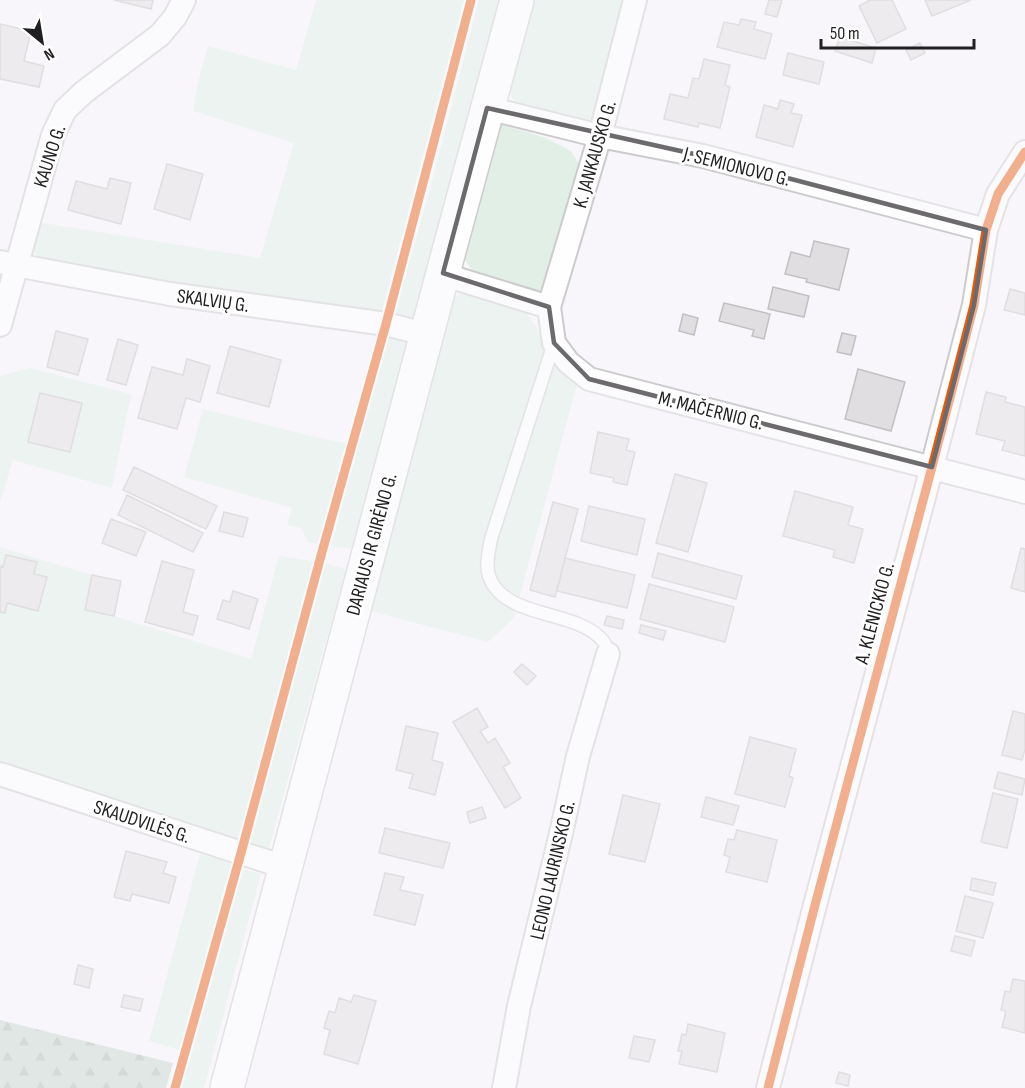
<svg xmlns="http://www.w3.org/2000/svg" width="1025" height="1088" font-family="'Sofia Sans Condensed',sans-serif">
	<defs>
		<pattern id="forest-firs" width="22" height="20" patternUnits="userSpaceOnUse" patternTransform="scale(1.5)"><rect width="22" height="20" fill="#c6d6cc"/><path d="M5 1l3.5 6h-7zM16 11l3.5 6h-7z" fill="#aab7af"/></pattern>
	</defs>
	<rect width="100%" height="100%" fill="#f8f6fa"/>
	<path fill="#e1efe7" d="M316 0H464L381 315 159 283 43 261 32 249 38 222 260 258 294 143 193 111 198 82 208 46 296 70Z
		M479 0H499L413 320 394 316 429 193Z
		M533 0H630L593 123 520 106 512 98 509 89Z
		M499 124 546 138 571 151 580 166 570 214 541 291 479 275C470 269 466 263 463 253Z
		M468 291C486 297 509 301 525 313 538 323 541 340 548 354 554 367 565 377 577 384L514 618 488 642 370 611 452 300 459 294Z
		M388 335 408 340 351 549 331 546Z
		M30 368 131 394 112 488 13 460 0 503V376Z
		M203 409 311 436 349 444 321 545 308 542 301 528 287 525 292 508 184 477Z
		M0 547 92 575 85 610 114 616 251 659 279 556 313 561 239 846 0 766Z
		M324 563 346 569 269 848 250 844Z
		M200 854 231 863 180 1050 149 1041Z
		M243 869 261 874 204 1088H182Z"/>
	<path fill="url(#forest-firs)" d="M0 1020 173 1063 166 1088H0Z"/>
	<path fill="#e0dee0" stroke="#c2c0c1" stroke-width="1.5" d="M114 0H153L151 9Z
		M769 0H782L777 17 765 14Z
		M870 0H892L906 29 877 43 859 6Z
		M925 0H971L932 16Z
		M741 19 756 22 754 29 772 34 765 59 717 47 724 22 739 25Z
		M0 24 31 31 24 61 44 66 39 87 0 79Z
		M840 37 876 48 872 63 835 51Z
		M920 43 925 53 911 60 906 50Z
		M788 53 824 62 819 84 783 75Z
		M704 59 730 65 725 85 730 87 720 128 699 123 698 127 664 119 670 94 688 98 693 78 699 79Z
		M780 100 794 104 791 113 802 115 793 147 756 137 764 105 778 109Z
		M167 164 203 174 190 220 154 209Z
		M110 178 131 183 121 224 68 210 76 181 107 189Z
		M814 241 849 249 839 290 806 282 807 279 785 274 791 252 810 257Z
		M773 287 809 296 804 317 768 309Z
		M1010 289 1025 293V315L1004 310Z
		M724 303 770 314 764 339 752 336 754 330 719 321Z
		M683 314 698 318 694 335 679 331Z
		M56 331 88 339 78 375 47 367Z
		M842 333 856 336 851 355 837 352Z
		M118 339 138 345 126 385 107 380Z
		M230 346 281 360 269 407 217 393Z
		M187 359 210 366 200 402 186 398 177 429 138 418 152 367 183 375Z
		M858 369 905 382 891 431 845 419Z
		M986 392 1006 397 1005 402 1025 407V456L1002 450 1005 441 976 434Z
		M40 393 82 403 70 452 28 442Z
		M598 432 629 439 626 450 635 452 627 485 613 482 614 478 590 473Z
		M134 467 217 506 206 529 123 490Z
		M675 474 707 483 688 552 656 543Z
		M795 491 853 507 848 525 863 529 854 563 833 557 835 550 783 536Z
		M127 495 203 533 193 552 118 515Z
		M553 502 578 509 555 597 530 590Z
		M589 506 645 519 637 555 581 541Z
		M224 512 248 518 243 537 219 531Z
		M111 519 146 532 136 556 102 543Z
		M1021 548 1025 549V592L1011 588Z
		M658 553 742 576 736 599 652 577Z
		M6 555 37 562 34 574 47 577 38 611 7 603 5 613 0 612V566L3 567Z
		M565 558 635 575 627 608 557 591Z
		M162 561 194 570 183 612 198 616 193 635 145 622Z
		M92 575 121 581 114 616 85 610Z
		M649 584 734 607 725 642 640 619Z
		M233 591 258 599 249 629 217 619 223 600 230 602Z
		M607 616 624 620 622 629 604 625Z
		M641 625 666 631 663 640 639 633Z
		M522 664 536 676 527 685 514 672Z
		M477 708 488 727 480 731 488 743 495 738 510 763 503 767 521 798 505 808 453 722Z
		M1013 711 1025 714V749L1022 760 1002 755Z
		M406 726 438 733 432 760 443 763 435 795 409 788 413 774 396 770Z
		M750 737 796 749 789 776 793 778 785 807 735 794Z
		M998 772 1025 779 1022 795 994 788Z
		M993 793 1018 799 1007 848 981 842Z
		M623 795 660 804 645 862 609 854Z
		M706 797 739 806 733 825 701 817Z
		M482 807 486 818 470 823 467 812Z
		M385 828 450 843 443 868 379 853Z
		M737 830 777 840 767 882 726 872 730 857 724 855 728 839 734 840Z
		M126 851 167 862 163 873 176 877 169 903 132 894 130 901 114 897Z
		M385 873 404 877 400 890 423 895 415 925 374 915Z
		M972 878 996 883 993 895 970 890Z
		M965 896 993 903 983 938 956 931Z
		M955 936 975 941 971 956 951 951Z
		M78 965 93 969 89 988 74 984Z
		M1013 979 1025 981V1033L1002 1027 1006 1011 1001 1010 1005 991 1010 992Z
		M124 995 143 999 140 1011 121 1007Z
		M354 995 376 1001 358 1064 324 1054 330 1030 324 1028 329 1011 335 1013 339 998 351 1002Z
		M688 1024 725 1033 717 1072 679 1064 682 1051H678L682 1034 686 1035Z
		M634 1036 655 1040 649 1062 629 1058Z
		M839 1072 850 1075 848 1086 836 1083Z"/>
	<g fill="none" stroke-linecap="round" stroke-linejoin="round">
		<defs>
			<path id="service" d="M554 343 491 539C489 551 485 565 489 576 504 620 578 609 603 641 606 644 607 650 608 654"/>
			<path id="minor" d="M487 108 600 136 703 156 986 230
				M0 262 170 294 386 324 409 330 427 333
				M443 273 461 280 549 307 554 343 568 362 589 379 1025 492
				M549 307 600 136 635 0
				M0 325 53 135 65 110 84 92 160 35 175 17 184 0
				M0 774 241 853 285 867
				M504 1088 519 1006 562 829 578 756 608 654
				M768 1088 815 905 932 467 974 305 986 230 998 194 1025 152"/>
			<path id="trunk" d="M227 1088 443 273 517 0"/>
		</defs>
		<use href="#service" stroke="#cccbcd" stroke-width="15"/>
		<use href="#minor" stroke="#cccbcd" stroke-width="26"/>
		<use href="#trunk" stroke="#cccbcd" stroke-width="36"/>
		<use href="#service" stroke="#fefefe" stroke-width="12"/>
		<use href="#minor" stroke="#fefefe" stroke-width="22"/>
		<use href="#trunk" stroke="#fefefe" stroke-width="33"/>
		<defs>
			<path id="cycleway" d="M175 1088 241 853 322 552 386 324 471 0
				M768 1088 815 905 932 467 974 305 986 230 998 194 1025 152"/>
		</defs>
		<use href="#cycleway" stroke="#fff" stroke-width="13"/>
		<use href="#cycleway" stroke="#e8590c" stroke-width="9"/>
	</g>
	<path d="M0 0H1025V1088H0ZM487 108 703 156 986 230 974 305 932 467 589 379 554 343 549 307 443 273Z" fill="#f8f6fa" fill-opacity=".55" fill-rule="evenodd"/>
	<path fill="none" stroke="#6c6a6d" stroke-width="4.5" stroke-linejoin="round" d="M487 108 703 156 986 230 974 305 932 467 589 379 554 343 549 307 443 273Z"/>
	<g text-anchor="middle" stroke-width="6" stroke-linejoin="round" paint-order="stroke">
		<g font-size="20" fill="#201f21" stroke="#fff">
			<text transform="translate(594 154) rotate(-74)" y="7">K. JANKAUSKO G.</text>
			<text transform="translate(49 156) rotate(-72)" y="7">KAUNO G.</text>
			<text transform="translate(737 166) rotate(14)" y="7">J. SEMIONOVO G.</text>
			<text transform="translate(213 300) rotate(8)" y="7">SKALVIŲ G.</text>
			<text transform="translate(711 410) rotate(14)" y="7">M. MAČERNIO G.</text>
			<text transform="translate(371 544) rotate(-75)" y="7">DARIAUS IR GIRĖNO G.</text>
			<text transform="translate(874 613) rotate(-75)" y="7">A. KLENICKIO G.</text>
			<text transform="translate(142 821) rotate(18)" y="7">SKAUDVILĖS G.</text>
			<text transform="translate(552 870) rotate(-77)" y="7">LEONO LAURINSKO G.</text>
		</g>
	</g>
	<g transform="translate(42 42) rotate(150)" stroke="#ffffff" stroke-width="4.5" paint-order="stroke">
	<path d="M0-4.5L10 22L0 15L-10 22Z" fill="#201f21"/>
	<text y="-9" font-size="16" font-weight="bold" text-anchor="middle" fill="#201f21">N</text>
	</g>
	<path d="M821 39v9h153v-9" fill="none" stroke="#201f21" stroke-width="3"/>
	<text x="830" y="39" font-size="18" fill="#201f21" stroke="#ffffff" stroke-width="4.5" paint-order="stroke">50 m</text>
</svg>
